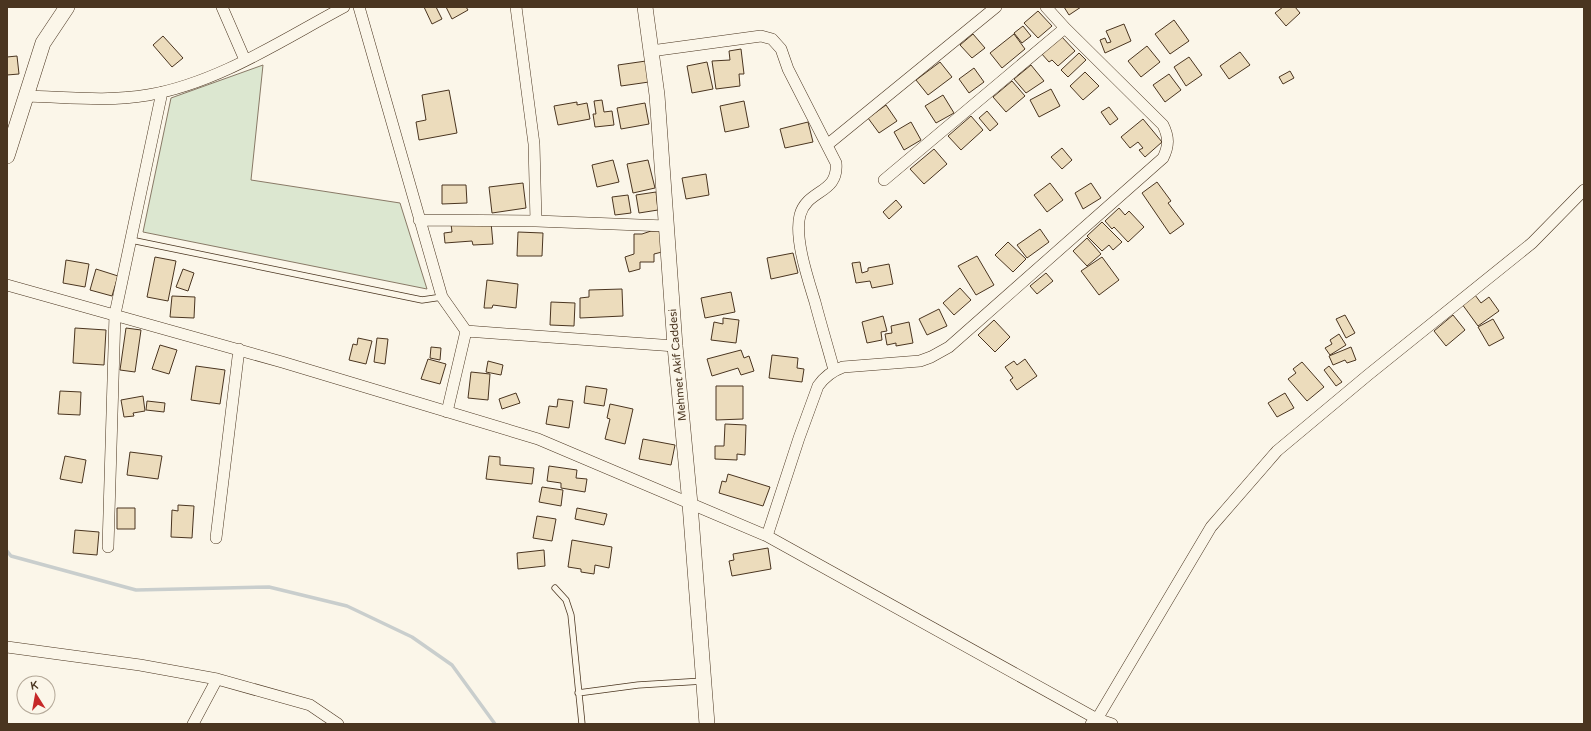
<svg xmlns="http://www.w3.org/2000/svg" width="1591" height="731" font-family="'Varela Round',sans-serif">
	<rect width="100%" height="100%" fill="#fbf6e9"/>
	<path fill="#dce7d0" stroke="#887966" d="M263 65 251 180 400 203 427 289 143 232 171 98Z"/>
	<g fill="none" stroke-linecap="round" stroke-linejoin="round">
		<path stroke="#c9cecd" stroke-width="3.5" d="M7 551 11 556 136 590 269 587 347 606 412 637 452 665 495 724"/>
	</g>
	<path fill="#ecdcbc" stroke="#4a3520" d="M424 7H436L442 19 432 24Z
		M446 7H466L468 10 452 19Z
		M1064 7H1081L1069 15Z
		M1283 7H1295L1300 13 1286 26 1275 13Z
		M1038 11 1052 26 1038 38 1024 23Z
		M1174 20 1189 41 1170 54 1155 34Z
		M1124 24 1131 41 1105 53 1100 40 1105 38 1107 43 1111 42 1106 31Z
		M1023 26 1031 36 1022 43 1014 33Z
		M973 34 985 48 972 58 960 45Z
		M1014 34 1025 49 1002 68 990 53Z
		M163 36 183 58 172 67 153 45Z
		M1061 36 1075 51 1058 66 1052 60 1049 62 1041 53Z
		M1147 46 1160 62 1141 77 1128 61Z
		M741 49 744 74H739L740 86 716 89 712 61 730 60 729 51Z
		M1240 52 1250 65 1229 79 1220 66Z
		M1079 53 1086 60 1068 77 1061 70Z
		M17 56 19 74 7 75V57Z
		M1189 57 1202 75 1186 86 1174 67Z
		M646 61 649 82 621 86 618 65Z
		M707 62 713 89 692 93 687 66Z
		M940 62 952 77 928 95 916 80Z
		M1031 65 1044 81 1026 93 1014 79Z
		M974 68 984 82 969 93 959 79Z
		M1290 71 1294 78 1283 84 1279 77Z
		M1085 72 1099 86 1083 100 1070 86Z
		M1169 74 1181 90 1165 102 1153 85Z
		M1012 81 1025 96 1006 112 993 97Z
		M1051 89 1060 106 1039 117 1030 100Z
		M449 90 457 133 419 140 416 122 426 120 422 95Z
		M943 95 954 113 936 123 925 106Z
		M602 100 604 112 612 111 614 125 595 127 593 114H596L594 101Z
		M744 101 749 127 725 132 720 106Z
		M577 102V105L587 103 590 119 558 125 554 106Z
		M645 103 649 124 621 129 617 108Z
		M886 105 897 121 879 133 868 118Z
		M1109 107 1118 119 1110 125 1101 112Z
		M987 111 998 124 990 131 979 118Z
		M971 116 983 130 961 150 948 136Z
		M1143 119 1162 142 1145 157 1139 150 1143 148 1138 142 1130 148 1121 137Z
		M808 122 813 142 785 148 780 129Z
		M911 122 921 140 904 150 894 132Z
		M1062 148 1072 160 1062 169 1051 157Z
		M934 149 947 164 924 184 910 169Z
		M613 160 619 182 597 187 592 165Z
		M648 160 655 188 633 193 627 164Z
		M706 174 709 195 686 199 682 178Z
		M1157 182 1171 201 1168 203 1184 224 1170 234 1142 193Z
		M523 183 526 208 492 213 489 187Z
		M1050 183 1063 200 1047 212 1034 195Z
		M1091 183 1101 198 1083 209 1075 193Z
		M442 185H466L467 203 442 204Z
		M656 192 658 210 639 213 636 195Z
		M628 195 631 213 615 215 612 197Z
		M896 200 902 207 889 219 883 212Z
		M1119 208 1125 215 1129 211 1144 227 1128 242 1114 227 1112 229 1105 221Z
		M491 222 493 244 473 245 472 241 445 243 444 233 452 232 451 224Z
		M1102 222 1122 242 1113 250 1109 245 1102 251 1087 236Z
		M1040 229 1049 242 1027 258 1017 245Z
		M651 231H659L662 242V252L654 254V262H640V269L629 272 625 257 634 254V234H642Z
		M518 232 543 233 542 256H517Z
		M1087 238 1101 254 1087 266 1073 251Z
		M1008 242 1026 259 1013 272 995 255Z
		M793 253 798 273 771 279 767 258Z
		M977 256 994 285 976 295 958 266Z
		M155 257 176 261 168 301 147 297Z
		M1102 257 1119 280 1099 295 1081 271Z
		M66 260 89 264 85 287 63 283Z
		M860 262 862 273 868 271V268L889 264 893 284 872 288 870 281 856 283 852 263Z
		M96 269 118 276 112 296 90 290Z
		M183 269 194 273 188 291 176 287Z
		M1046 273 1053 281 1037 294 1030 286Z
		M487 280 518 284 516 308 493 305 492 308H484Z
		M960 288 971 300 954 315 943 303Z
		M622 289 623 316 580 318V298L589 297V290Z
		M731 292 735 312 705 318 701 298Z
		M1475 295 1481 303 1489 297 1499 311 1478 326 1462 304Z
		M172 296 195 297 194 318 170 317Z
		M551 302 575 303 574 326 550 325Z
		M939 309 947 326 927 335 919 319Z
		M1345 315 1355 333 1346 338 1336 319Z
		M1453 315 1465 330 1446 346 1434 331Z
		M883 316 887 331 881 332 882 340 867 343 862 322Z
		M723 318 739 320 736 343 711 340 714 322 723 324Z
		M1493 319 1504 338 1489 346 1478 327Z
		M994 320 1010 337 995 352 978 335Z
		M909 322 913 343 896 346V343L887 345 885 334 892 333 891 326Z
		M75 328 106 330 104 365 73 363Z
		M126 328 141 330 135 372 120 370Z
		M1339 334 1346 345 1330 355 1325 348 1332 344 1330 340Z
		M358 338 372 341 366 364 349 360 353 344 357 345Z
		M377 338 388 339 385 364 374 362Z
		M160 345 177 350 169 374 152 369Z
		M431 347 441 348 440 360 430 358Z
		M1351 347 1356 360 1347 363 1345 360 1333 365 1329 356Z
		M741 350 744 358 749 356 754 371 741 375 738 368 712 376 707 359Z
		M772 355 798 358 797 368 804 369 802 382 769 378Z
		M428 359 446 364 440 384 421 379Z
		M1025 359 1037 376 1017 390 1010 380 1013 378 1005 367 1014 361 1017 365Z
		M488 361 503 365 501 375 486 372Z
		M1302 362 1324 387 1307 401 1288 379 1296 373 1293 369Z
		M196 366 225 370 220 404 191 400Z
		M1329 366 1342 382 1336 386 1324 370Z
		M471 372 490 374 488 400 468 398Z
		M586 386 607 389 604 406 584 403Z
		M716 386H743V419L716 420Z
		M60 391 81 392 80 415 58 414Z
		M516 393 520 403 502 409 499 399Z
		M1285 393 1294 408 1277 417 1268 403Z
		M143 396 145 411 133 413 134 416 124 417 121 400Z
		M558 399 573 401 569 428 546 424 549 406 557 407Z
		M147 401 165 403 164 412 146 410Z
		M610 404 633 409 625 444 605 439 610 419 607 418Z
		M725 424 746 425 745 455 737 454V460L715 459V446H724Z
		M643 439 675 445 671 465 639 459Z
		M130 452 162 456 158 479 127 475Z
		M65 456 86 460 82 483 60 479Z
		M489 456 500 457V465L534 468 532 484 486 479Z
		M549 466 577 470 576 478 587 479 585 492 561 488V483L547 481Z
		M728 474 770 487 763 506 719 493 722 481 726 482Z
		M542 487 563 490 561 506 539 502Z
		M178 505 194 506 192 538 171 537 172 510 178 511Z
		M117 508H135V529H117Z
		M577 508 607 514 604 525 575 519Z
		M537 516 556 519 552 541 533 538Z
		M75 530 99 532 97 555 73 553Z
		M572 540 612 547 609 568 595 565 594 574 581 572V569L568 567Z
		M768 548 771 569 732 576 729 561 734 560 733 554Z
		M544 550 545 566 518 569 517 553Z"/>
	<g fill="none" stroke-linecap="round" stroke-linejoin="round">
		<defs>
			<path id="lane" d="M131 240 422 300 442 297
				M555 588 566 600 571 615 582 724
				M578 693 638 685 703 681"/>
			<path id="street" d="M222 7 245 60
				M359 7 442 297 466 331
				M516 7 534 144 536 221
				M651 51 761 36 772 39 781 49 788 69 836 163C839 194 807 189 800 215 794 238 808 279 815 302 821 325 828 348 834 370
				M26 96C66 97 108 102 148 95 218 83 282 40 344 7
				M827 145 996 7
				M884 180 1065 28
				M419 220 536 221 666 226
				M7 285 282 362 538 439 767 536 1097 719 1112 724
				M447 412 466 331 675 346
				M767 536 799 438 818 386C825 376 832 371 843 367L920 361 931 357 949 347 1163 158C1169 146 1169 137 1163 125L1065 28 1046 7
				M216 538 239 349
				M108 547 115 314 162 92
				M7 647 140 665 217 679 310 705 338 724
				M193 724 217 679
				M1091 724 1097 719 1211 527 1277 451 1368 375 1532 243 1584 190"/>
			<path id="secondary" d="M645 7 657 95 675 346 690 504 707 724
				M7 156 43 43 67 7"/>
		</defs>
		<use href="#lane" stroke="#4a3520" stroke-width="7"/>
		<use href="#street" stroke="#4a3520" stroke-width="12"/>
		<use href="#secondary" stroke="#4a3520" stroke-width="16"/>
		<use href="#lane" stroke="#fbf6e9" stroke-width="5.5"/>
		<use href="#street" stroke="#fbf6e9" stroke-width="11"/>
		<use href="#secondary" stroke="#fbf6e9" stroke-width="15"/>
	</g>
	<g text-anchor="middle" stroke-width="3" stroke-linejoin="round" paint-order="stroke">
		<g font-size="11" fill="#4a3520" stroke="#fbf6e9">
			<text transform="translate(677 365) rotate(-95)" y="4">Mehmet Akif Caddesi</text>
		</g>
	</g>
	<rect width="1591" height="731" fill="none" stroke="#4a3520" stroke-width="16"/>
	<g transform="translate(36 695) rotate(349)"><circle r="19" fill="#fbf6e9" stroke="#b4a999"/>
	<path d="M0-3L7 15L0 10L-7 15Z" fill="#c62828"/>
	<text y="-6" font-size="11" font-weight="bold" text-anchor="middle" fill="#4a3520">K</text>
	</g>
</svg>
